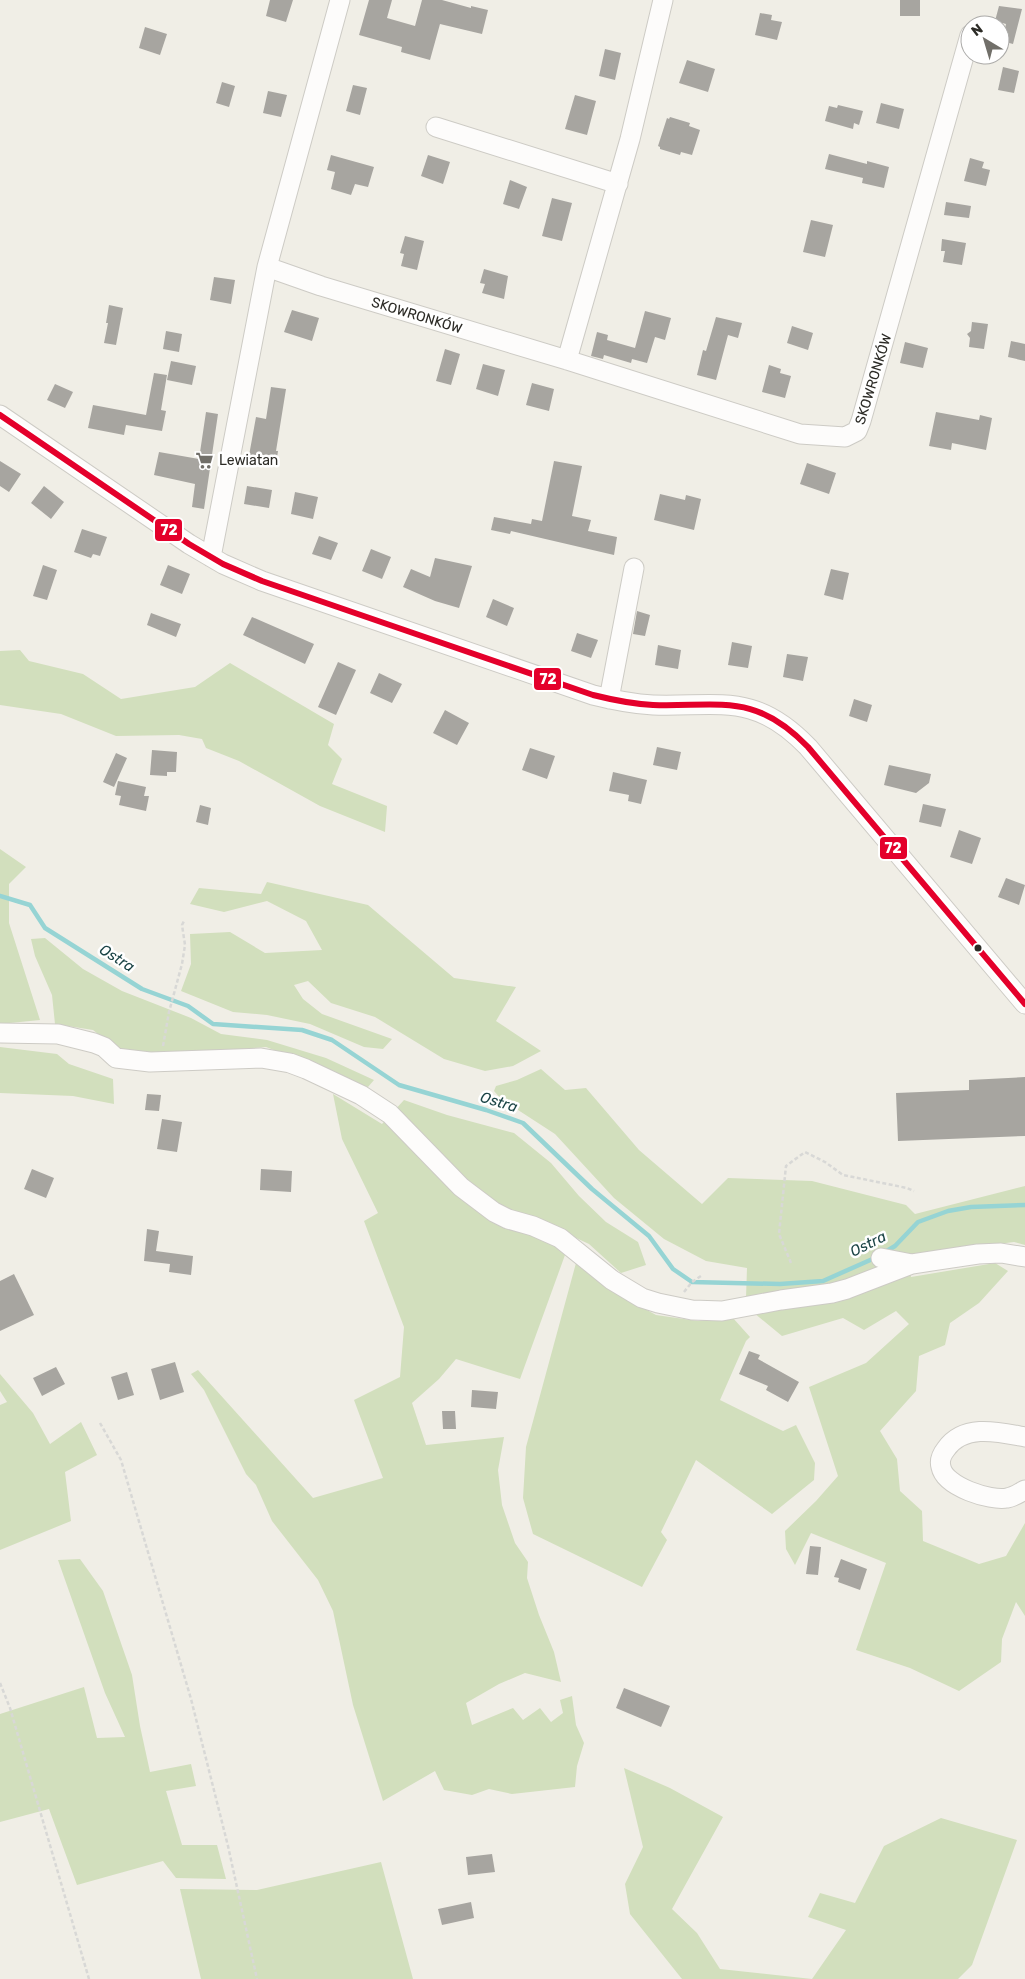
<svg xmlns="http://www.w3.org/2000/svg" width="1025" height="1979" font-family="Rubik,sans-serif">
	<rect width="100%" height="100%" fill="#f0eee6"/>
	<path fill="#d2dfbd" d="M20 650 29 661 83 674 121 699 195 687 230 663 334 724 328 745 342 759 332 784 387 806 385 832 320 806 239 761 206 748 202 739 179 735 116 736 61 714 0 705V651Z
		M0 849 26 867 9 884V923L40 1020 0 1024Z
		M267 882 368 905 454 978 516 987 496 1021 541 1051 513 1066 485 1071 444 1059 375 1017 331 1003 308 981 294 985 303 999 322 1014 392 1039 383 1049 364 1047 310 1024 267 1015 233 1012 181 991 191 964 190 934 230 932 265 953 322 950 306 921 267 901 224 912 190 904 199 888 261 894Z
		M45 938 83 969 122 991 191 1018 221 1034 267 1040 326 1058 374 1080 368 1087 343 1081 320 1068 266 1047 194 1053 121 1052 93 1030 55 1024 52 995 35 956 31 939Z
		M0 1047 57 1054 69 1064 113 1079 114 1104 73 1096 0 1093Z
		M541 1069 565 1090 586 1088 639 1150 702 1204 728 1178 812 1181 906 1205 915 1214 1025 1186V1245L1014 1242 909 1255 911 1277 995 1263 1008 1271 979 1303 950 1323 945 1345 919 1356 916 1391 880 1431 897 1459 900 1491 922 1511 923 1541 979 1564 1006 1556 1025 1523V1616L1016 1602 1002 1639 1001 1662 959 1691 910 1668 856 1650 886 1563 811 1533 795 1565 786 1549 785 1531 816 1501 838 1476 809 1387 866 1363 909 1324 896 1311 864 1330 843 1318 782 1336 754 1313 746 1298 747 1268 706 1261 664 1239 614 1198 555 1134 501 1099 494 1091 496 1086 517 1080Z
		M333 1094 382 1124 404 1100 447 1115 514 1133 551 1163 579 1196 606 1222 638 1242 646 1265 621 1273 589 1244 544 1223 565 1255 520 1379 456 1359 439 1379 412 1403 426 1445 504 1437 498 1470 502 1505 515 1543 528 1562 527 1578 539 1615 554 1652 561 1682 525 1673 499 1684 466 1703 472 1725 513 1708 523 1720 540 1708 551 1722 563 1713 560 1700 572 1696 576 1725 584 1743 577 1766 575 1787 512 1794 489 1789 472 1795 444 1790 435 1771 383 1801 353 1705 333 1611 318 1580 272 1521 256 1485 246 1474 204 1390 191 1374 198 1370 313 1498 383 1478 354 1400 400 1377 404 1327 364 1221 378 1213 342 1139Z
		M576 1263 609 1289 656 1315 698 1321 733 1318 750 1337 746 1341 720 1400 783 1431 796 1425 815 1463 814 1480 772 1514 696 1460 661 1532 667 1540 642 1587 533 1534 523 1498 526 1447Z
		M0 1374 33 1413 50 1444 81 1422 97 1455 65 1472 71 1521 0 1550V1405L7 1402 0 1391Z
		M80 1559 103 1591 132 1675 140 1726 150 1772 191 1764 196 1786 166 1791 182 1845H217L226 1879 176 1878 163 1861 77 1885 49 1809 0 1822V1714L84 1687 97 1738 125 1737 105 1693 58 1560Z
		M624 1768 670 1788 723 1817 672 1909 697 1933 720 1969 812 1979 846 1930 808 1917 820 1893 855 1903 884 1846 941 1818 1017 1840 972 1965 958 1979H682L630 1914 625 1884 643 1847Z
		M381 1862 413 1979H201L180 1889 257 1890Z"/>
	<g fill="none" stroke-linecap="round" stroke-linejoin="round">
		<path stroke="#96d4d4" stroke-width="4.5" d="M0 896 30 905 45 928 142 989 188 1006 213 1024 302 1030 332 1040 399 1085 486 1110 523 1123 592 1189 649 1236 673 1269 692 1282 780 1284 823 1281 877 1257
			M885 1252 895 1246 918 1222 948 1211 971 1207 1025 1205"/>
	</g>
	<path fill="#a7a5a0" d="M270 0H293L286 22 266 16Z
		M369 0H392L387 18 415 26 422 0H442L471 8V6L488 10 482 34 440 24 430 60 401 52 402 47 359 35Z
		M900 0H920V16H900Z
		M999 6 1022 9 1013 44 1002 41 1006 24 995 21Z
		M760 13 772 15 771 20 782 22 777 40 755 35Z
		M145 27 167 34 160 55 139 48Z
		M605 49 621 53 615 80 599 76Z
		M687 60 715 69 708 92 679 83Z
		M1003 67 1019 71 1014 93 998 90Z
		M222 82 235 86 229 107 216 103Z
		M353 85 367 88 360 115 346 111Z
		M268 91 287 95 281 117 263 113Z
		M575 95 596 101 587 135 565 129Z
		M881 103 904 109 899 129 876 123Z
		M838 105 863 111 859 125 854 123 853 129 825 121 829 106 837 108Z
		M670 117 690 123 689 126 700 130 692 155 681 152 680 155 660 149V147L658 146 667 118 669 119Z
		M829 154 867 164V161L889 167 884 188 862 183 863 178 825 169Z
		M331 155 374 167 368 187 355 184 351 195 331 189 335 172 327 170Z
		M428 155 450 162 443 184 421 176Z
		M970 158 984 162 982 168 990 170 986 186 964 181Z
		M510 180 527 187 519 209 503 204Z
		M552 198 572 203 562 241 542 236Z
		M946 202 971 206 969 218 944 215Z
		M811 220 833 225 825 257 803 252Z
		M405 236 424 241 417 270 401 266 404 254 400 253Z
		M942 239 966 243 962 265 943 262 945 251H941Z
		M484 269 508 276 504 299 482 293 485 284 480 283Z
		M214 277 235 280 231 304 210 300Z
		M109 305 123 308 116 345 104 343 108 323H106Z
		M292 310 319 318 312 341 284 332Z
		M645 311 671 318 665 340 655 337 647 363 632 359 631 363 604 355 603 359 591 356 597 332 608 335 607 340 635 348Z
		M716 317 742 323 738 338 728 335 716 380 697 375 703 350 706 351Z
		M972 322 988 324 984 349 969 347 970 338 967 334 971 331Z
		M792 326 813 333 808 350 787 343Z
		M166 331 182 334 179 352 163 349Z
		M1011 341 1025 344V361L1008 357Z
		M905 342 928 348 923 368 900 363Z
		M445 349 460 354 451 385 436 381Z
		M171 361 196 366 192 385 167 380Z
		M483 364 505 370 498 396 476 389Z
		M769 365 781 369 780 373 791 376 785 398 762 392Z
		M154 373 167 375 161 410 166 411 162 431 126 425 124 435 88 428 93 405 146 415Z
		M532 383 554 389 549 411 526 405Z
		M55 384 73 392 65 408 47 400Z
		M271 387 286 389 276 451H278L276 465 248 461 256 417 266 419Z
		M206 412 218 414 204 509 192 507 195 484 154 475 159 452 199 459Z
		M936 412 979 420 980 415 992 418 986 450 952 443 951 450 929 446Z
		M0 461 21 474 9 492 0 486Z
		M554 461 582 466 572 516 591 520 588 531 617 537 614 555 511 531 510 534 491 530 494 517 531 524 532 519 542 521Z
		M807 463 836 473 829 494 800 484Z
		M44 486 64 502 51 519 31 503Z
		M247 486 272 490 269 508 244 504Z
		M295 492 318 497 313 519 291 514Z
		M660 494 685 500 686 495 701 499 694 530 654 520Z
		M82 529 107 537 100 556 93 554 91 558 74 552Z
		M319 536 338 543 331 560 312 554Z
		M371 549 391 557 382 579 362 571Z
		M435 558 472 566 459 608 435 601 403 587 411 569 430 577Z
		M43 565 57 570 47 600 33 596Z
		M168 565 190 574 182 594 160 585Z
		M831 569 849 573 843 600 824 595Z
		M493 599 514 608 507 626 486 617Z
		M637 611 650 615 645 636 633 634Z
		M151 613 181 624 176 637 147 625Z
		M252 617 314 644 305 664 243 635Z
		M577 633 598 640 591 658 571 651Z
		M732 642 752 646 748 668 728 665Z
		M658 645 681 650 678 669 655 665Z
		M787 654 808 657 803 681 783 677Z
		M338 662 356 670 336 715 318 707Z
		M379 673 402 684 392 703 370 693Z
		M854 699 872 705 867 722 849 716Z
		M445 710 469 723 457 745 433 733Z
		M657 747 681 752 677 770 653 765Z
		M530 748 555 756 547 779 522 770Z
		M152 750 177 752 176 772H167V776L150 775Z
		M116 753 127 758 114 787 103 782Z
		M889 765 931 774 929 783 916 793 884 785Z
		M613 772 647 780 641 804 628 801 629 795 609 791Z
		M118 781 146 787 144 796H149L146 811 119 805 121 796 115 795Z
		M923 804 946 809 941 827 919 822Z
		M200 805 211 808 208 825 196 822Z
		M959 830 981 838 972 864 950 857Z
		M1006 878 1025 885 1019 905 998 897Z
		M1025 1077V1136L898 1141 896 1093 969 1090V1080Z
		M147 1094 161 1095 159 1111 145 1110Z
		M162 1119 182 1122 177 1152 157 1149Z
		M32 1169 54 1178 46 1198 24 1189Z
		M261 1169 292 1171 291 1192 260 1190Z
		M147 1229 159 1231 156 1251 193 1256 191 1275 169 1272 170 1264 144 1261Z
		M14 1274 34 1315 0 1331V1281Z
		M749 1351 760 1355 758 1359 799 1382 788 1402 766 1390 768 1386 739 1374Z
		M175 1362 184 1392 160 1400 151 1369Z
		M56 1367 65 1384 42 1396 33 1378Z
		M127 1372 134 1395 118 1400 111 1377Z
		M472 1390 498 1392 496 1409 471 1407Z
		M442 1411H455L456 1429H443Z
		M810 1546 821 1547 818 1575 806 1574Z
		M841 1559 867 1569 860 1590 838 1582 839 1578 834 1577Z
		M624 1688 670 1706 661 1727 616 1708Z
		M492 1854 495 1872 468 1875 466 1857Z
		M471 1902 474 1918 442 1925 438 1909Z"/>
	<g fill="none" stroke-linecap="round" stroke-linejoin="round">
		<defs>
			<path id="minor" d="M436 127 618 184
				M267 267 321 286 567 360 800 434 845 437 857 431 861 421 970 35
				M567 360 630 139 663 0
				M0 415 189 544 223 564 262 581 593 695C613 700 633 704 653 705 721 707 755 692 808 747L1025 1004
				M211 557 267 267 340 0
				M609 699 634 568
				M0 1033 58 1034 94 1043 104 1047 116 1058 150 1062 261 1058 290 1063 306 1069 361 1095 390 1114 461 1187 494 1212 508 1219 533 1226 560 1238 612 1280 642 1298 658 1303 692 1310 722 1311 781 1300 832 1293 847 1289 912 1264 978 1254 1001 1253 1025 1257
				M881 1258 912 1264
				M1025 1437C999 1432 964 1423 946 1449 942 1454 939 1460 941 1467 945 1487 990 1501 1007 1498 1014 1497 1019 1493 1025 1490"/>
		</defs>
		<use href="#minor" stroke="#cdcbc5" stroke-width="21"/>
		<path stroke="#d8d8d6" stroke-width="2.5" stroke-dasharray="4 2.5" stroke-linecap="butt" d="M163 1046 169 1012 182 964 185 945 182 925 184 921
			M791 1263 779 1234 786 1166 805 1152 825 1162 843 1175 907 1188 914 1191
			M684 1292 692 1282 701 1276
			M100 1423 121 1460 191 1699 228 1846 257 1979
			M0 1683 10 1708 89 1979"/>
		<use href="#minor" stroke="#fdfcfb" stroke-width="19"/>
		<defs>
			<path id="bus-1" d="M0 415 189 544 223 564 262 581 593 695C613 700 633 704 653 705 721 707 755 692 808 747L1025 1004"/>
		</defs>
		<use href="#bus-1" stroke="#fff" stroke-width="10"/>
		<use href="#bus-1" stroke="#e4002b" stroke-width="6"/>
	</g>
	<defs>
		<symbol id="supermarket-bare" viewBox="-9 -9 18 18"><path d="M-6-5.5h2.5l.6 2H6L4.5 2H-2.5L-4.4-4H-6ZM-1.5 3.2a1.3 1.3 0 1 0 .1 0ZM3 3.2a1.3 1.3 0 1 0 .1 0Z" fill="#716f69" stroke="#fff" stroke-width="2.5" paint-order="stroke"/></symbol>
	</defs>
	<g fill-rule="evenodd">
		<use href="#supermarket-bare" x="192" y="448" width="25" height="25"/>
	</g>
	<circle fill="#2c2b26" stroke="#fff" stroke-width="2" cx="978" cy="948" r="4.5"/>
	<g text-anchor="middle" stroke-width="5" stroke-linejoin="round" paint-order="stroke">
		<g font-size="14" fill="#2c2b26" stroke="#fff">
			<text transform="translate(417 315) rotate(17)" y="5">SKOWRONKÓW</text>
			<text transform="translate(873 379) rotate(-73)" y="5">SKOWRONKÓW</text>
		</g>
		<g font-size="14" fill="#2c2b26" stroke="#fff" text-anchor="start">
			<text x="219" y="465">Lewiatan</text>
		</g>
		<g font-size="15" font-style="italic" fill="#1b4446" stroke="#fff">
			<text transform="translate(117 958) rotate(32)" y="5">Ostra</text>
			<text transform="translate(499 1102) rotate(17)" y="5">Ostra</text>
			<text transform="translate(868 1244) rotate(-27)" y="5">Ostra</text>
		</g>
	</g>
	<g stroke="#fff" stroke-width="2">
		<rect x="154" y="518" width="29" height="24" rx="5" fill="#e4002b"/>
		<rect x="533" y="667" width="29" height="24" rx="5" fill="#e4002b"/>
		<rect x="879" y="836" width="29" height="24" rx="5" fill="#e4002b"/>
	</g>
	<g font-size="14" text-anchor="middle" font-weight="bold" fill="#fff">
		<text x="169" y="535">72</text>
		<text x="548" y="684">72</text>
		<text x="893" y="853">72</text>
	</g>
	<g transform="translate(985 40) rotate(322)"><circle r="24" fill="#ffffff" stroke="#abaaa8"/>
	<path d="M0-4L9 19L0 12L-9 19Z" fill="#716f69"/>
	<text y="-8" font-size="14" font-weight="bold" text-anchor="middle" fill="#2c2b26">N</text>
	</g>
</svg>
